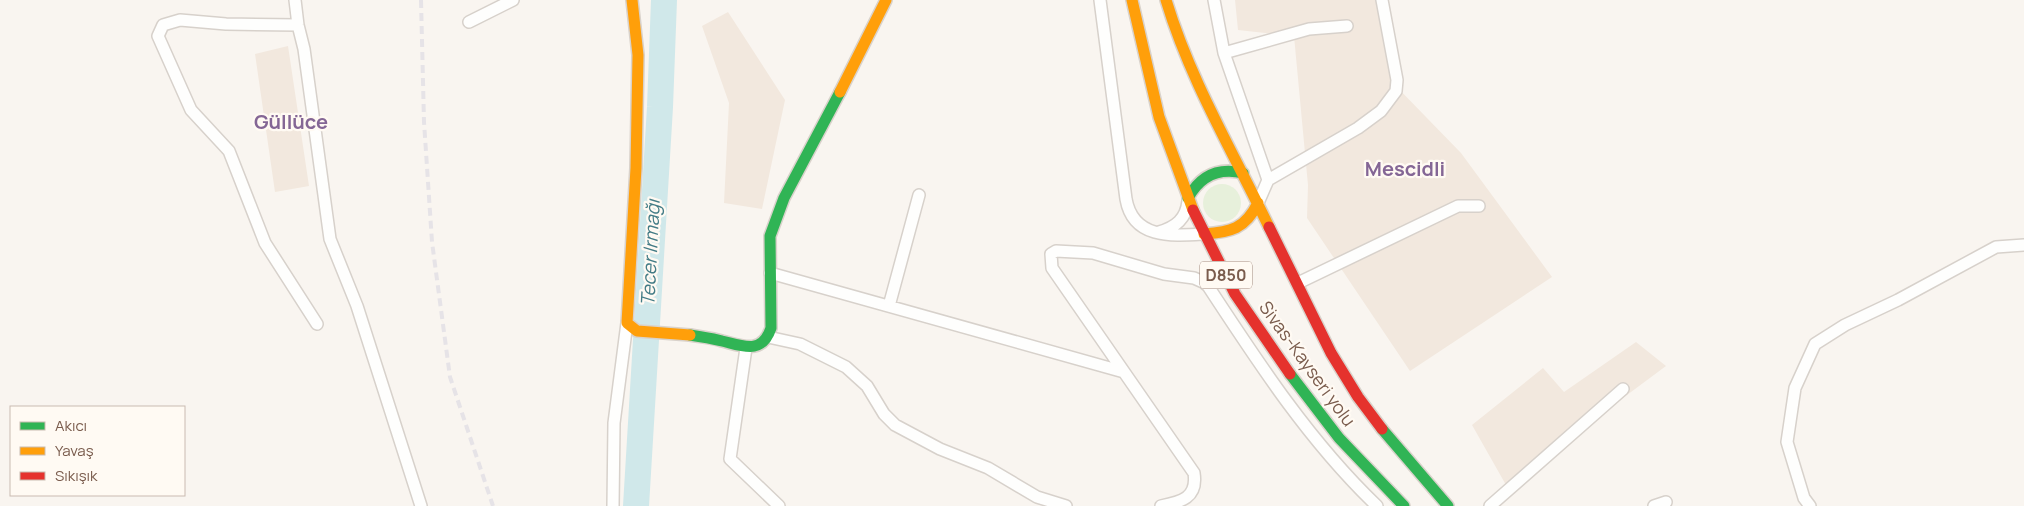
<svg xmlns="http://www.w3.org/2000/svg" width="2024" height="506" font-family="Manrope,sans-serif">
	<rect width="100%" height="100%" fill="#f9f5f0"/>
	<path fill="#f2e8de" d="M1235 0H1377L1391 81 1461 153 1552 277 1410 371 1307 218 1308 185 1294 36 1238 30Z
		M728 12 785 100 762 209 724 203 729 103 702 26Z
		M288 46 309 186 275 192 255 54Z
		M1636 342 1666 366 1506 485 1472 425 1543 368 1564 392Z"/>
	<path fill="#e7f0db" d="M1203 203a19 19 0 1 1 38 0a19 19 0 1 1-38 0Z"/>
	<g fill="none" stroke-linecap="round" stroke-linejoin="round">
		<path stroke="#d0e8ea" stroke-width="26" d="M636 506 660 107 664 0"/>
		<defs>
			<path id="street" d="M295 0 298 25 304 49 330 239 357 306 421 506
				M1100 0 1126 199C1133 239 1171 236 1204 234
				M1214 0 1224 53 1309 29 1347 26
				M469 22 513 0
				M298 25 226 24 180 20 163 25 158 36 191 110 229 151 265 243 317 324
				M1224 53 1268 180
				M1258 203 1268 180 1358 128 1381 111 1396 91 1397 80 1382 0
				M1159 232C1176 227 1186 219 1188 201
				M770 273 1124 372
				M1298 283 1458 206H1479
				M889 306 919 195
				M768 337 800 344 846 367 867 386 884 414 895 425 940 449 988 468 1037 497 1066 506
				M746 348 730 459 779 506
				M613 506 614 423 627 323
				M1161 506C1181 502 1198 498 1194 473L1052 268 1051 254 1056 251 1093 253 1164 274 1194 278 1203 282 1208 286C1259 364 1310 442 1377 506
				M1490 506 1623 389
				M1654 506 1666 502
				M1810 506 1804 498 1787 442 1795 388 1815 344 1845 325 1898 300 1996 247 2024 245"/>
			<path id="fast" d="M1188 198C1200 176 1218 167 1243 173
				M690 335C701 337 712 338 722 341 743 346 762 355 771 328L770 236 784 198 840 92
				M1290 374 1339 438 1404 506
				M1382 429 1448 506"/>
			<path id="slow" d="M632 0 638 55 636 168 627 323 637 331 690 335
				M1132 0 1159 117 1193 210
				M1166 0C1190 80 1233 152 1269 227
				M840 92 886 0
				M1204 234C1231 232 1245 229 1258 203"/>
			<path id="jam" d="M1193 210 1235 294 1290 374
				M1269 227 1331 353 1358 397 1382 429"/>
		</defs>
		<use href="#street" stroke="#d7d1cb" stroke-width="14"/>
		<use href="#fast" stroke="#d9d2cb" stroke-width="14"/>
		<use href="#slow" stroke="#d9d2cb" stroke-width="14"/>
		<use href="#jam" stroke="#d9d2cb" stroke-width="14"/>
		<use href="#street" stroke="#fefefd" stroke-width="11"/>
		<use href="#fast" stroke="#30b455" stroke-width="11"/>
		<use href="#slow" stroke="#ff9f0a" stroke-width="11"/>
		<use href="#jam" stroke="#e5322d" stroke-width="11"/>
		<path stroke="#e6e3e7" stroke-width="4" stroke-dasharray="8 5" stroke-linecap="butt" d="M421 0 424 122 432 242 450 377 493 506"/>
	</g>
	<g text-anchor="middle" stroke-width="4.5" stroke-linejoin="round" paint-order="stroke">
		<rect fill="#fffaf3" stroke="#a28b7f" stroke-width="1" x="1200" y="261.5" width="52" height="27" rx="4"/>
		<g font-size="16" font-weight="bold" fill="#7a5c4d">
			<text x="1226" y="281">D850</text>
		</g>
		<g font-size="18" fill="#7a5c4d" stroke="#fffaf3">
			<text transform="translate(1307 364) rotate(54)" y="6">Sivas-Kayseri yolu</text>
		</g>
		<g font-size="19" font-style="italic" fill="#437c86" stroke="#fffaf3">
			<text transform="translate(650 253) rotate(-87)" y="7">Tecer Irmağı</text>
		</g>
		<g font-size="20" font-weight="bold" fill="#846695" stroke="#fffaf3">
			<text x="291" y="129">Güllüce</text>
			<text x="1405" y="176">Mescidli</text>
		</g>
	</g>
	<rect x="10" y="406" width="175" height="90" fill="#fffaf3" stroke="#cabbb1"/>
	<rect x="20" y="422" width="25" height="8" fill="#30b455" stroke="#cabbb1"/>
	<text x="55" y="431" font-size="15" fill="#7a5c4d">Akıcı</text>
	<rect x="20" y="447" width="25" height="8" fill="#ff9f0a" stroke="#cabbb1"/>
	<text x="55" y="456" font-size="15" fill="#7a5c4d">Yavaş</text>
	<rect x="20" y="472" width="25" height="8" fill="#e5322d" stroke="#cabbb1"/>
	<text x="55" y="481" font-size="15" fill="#7a5c4d">Sıkışık</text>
</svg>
